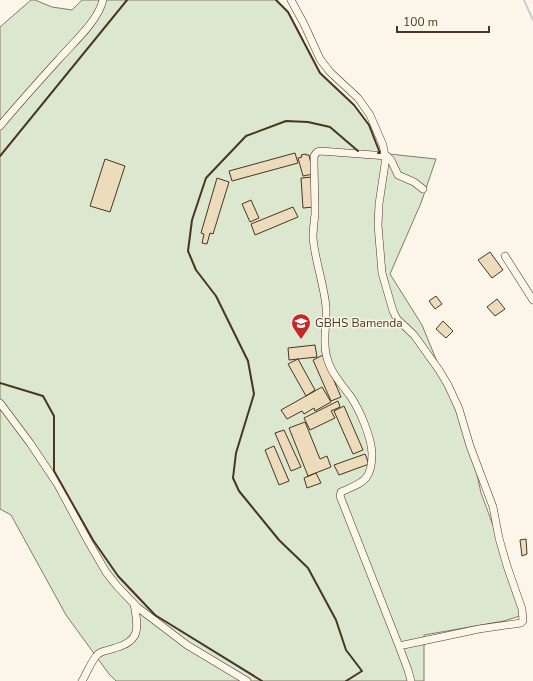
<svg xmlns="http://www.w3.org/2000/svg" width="533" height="681" font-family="'Nunito Sans',sans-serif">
	<rect width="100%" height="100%" fill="#fbf6e9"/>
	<path fill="#dce7d0" stroke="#887966" d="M31 0H35L52 7 72 10 82 0H276L288 12 320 73 354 105 369 125 380 153 436 159 421 203 390 274 422 325 470 442 481 493 526 614 504 621 424 635V681H116L109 674 66 615 11 515 0 509V27Z"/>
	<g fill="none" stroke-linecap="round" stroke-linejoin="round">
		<path stroke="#c9cecd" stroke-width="2" d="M524 0 533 20"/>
	</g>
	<path fill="#ecdcbc" stroke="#4a3520" d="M295 153 298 163 232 181 229 171Z
		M306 154V155H309L313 174 303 176 298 158 302 157 301 155Z
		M105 159 125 166 110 212 90 206Z
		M312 177 314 207 303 208 301 178Z
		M217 178 229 182 213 234 210 233 207 244 202 243 204 234 201 233Z
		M251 200 259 218 250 222 242 204Z
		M293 207 298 217 255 235 251 224Z
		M490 252 503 270 492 278 478 260Z
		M436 296 442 304 435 309 429 301Z
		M497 299 505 309 495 316 487 307Z
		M443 321 453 331 446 338 436 329Z
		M315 345 317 357 289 360 288 348Z
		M323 355 341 397 331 401 313 360Z
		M298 359 315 390 306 396 288 364Z
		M322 387 331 402 315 411 314 408 304 414 302 411 287 419 281 410Z
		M338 401 340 407 331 411 335 418 310 430 304 418Z
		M344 406 363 450 353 454 334 411Z
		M305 422 320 459 327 456 331 467 308 476 289 428Z
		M284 430 301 467 291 471 275 433Z
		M274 446 289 481 279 485 265 450Z
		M365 454 369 464 339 475 334 465Z
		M316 473 321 483 307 488 304 478Z
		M526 539 527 554 522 556 520 540Z"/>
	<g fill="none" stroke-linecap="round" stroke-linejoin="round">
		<defs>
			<path id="minor" d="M291 0 304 24 320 59 330 72 358 98 363 105 370 115 383 145 385 156V164L379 204 378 225 382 273 393 311 397 319 414 335 439 370 448 385 459 409 470 446 493 507 499 538 507 566 522 609 523 621 521 623 479 629 399 646
				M0 126C19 103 39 81 59 59 74 42 98 21 103 0
				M505 256 533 300
				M0 403 30 443 58 485 88 541 106 572 117 586 137 607 187 645 247 681
				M82 681C87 673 91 661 98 654 102 651 110 650 115 648 142 641 138 626 134 604
				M411 681 408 670 399 646 340 496 341 492C363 482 372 481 372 453 371 436 360 411 351 397 342 385 331 373 327 358 322 342 327 324 326 307 324 284 315 261 313 238 313 230 314 222 315 214 315 195 314 175 314 156L317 152 320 151 387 156 391 160 398 175 414 182 423 189"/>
		</defs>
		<use href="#minor" stroke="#4a3520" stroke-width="8"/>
		<use href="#minor" stroke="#fbf6e9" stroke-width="7"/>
		<path stroke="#4a3520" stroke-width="2" d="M276 0 288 12 320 73 354 105 369 125 380 153H378
			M0 156 127 0
			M0 383 43 396 54 416V471L93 540 118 576 155 615 262 681
			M346 681 362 671 346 650 336 620 308 568 279 540 239 491 233 478 236 453 254 394 248 361 216 296 196 270 188 251 192 220 206 178 246 136 286 121 308 122 330 127 358 151"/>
	</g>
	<defs>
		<symbol id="school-pin" viewBox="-11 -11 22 30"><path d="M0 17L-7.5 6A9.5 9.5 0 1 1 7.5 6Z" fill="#c62828" stroke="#fbf6e9"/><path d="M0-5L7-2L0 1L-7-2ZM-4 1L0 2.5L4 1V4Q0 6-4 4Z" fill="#fff"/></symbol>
	</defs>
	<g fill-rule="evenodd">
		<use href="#school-pin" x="290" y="312" width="22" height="30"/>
	</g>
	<g text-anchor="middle" stroke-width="3" stroke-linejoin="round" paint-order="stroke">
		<g font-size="12" fill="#4a3520" stroke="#fbf6e9" text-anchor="start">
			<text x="315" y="327">GBHS Bamenda</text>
		</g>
	</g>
	<path d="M397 26v6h92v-6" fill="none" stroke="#4a3520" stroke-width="2"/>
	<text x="403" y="26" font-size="12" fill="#4a3520" stroke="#fbf6e9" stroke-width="3" paint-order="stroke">100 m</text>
</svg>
